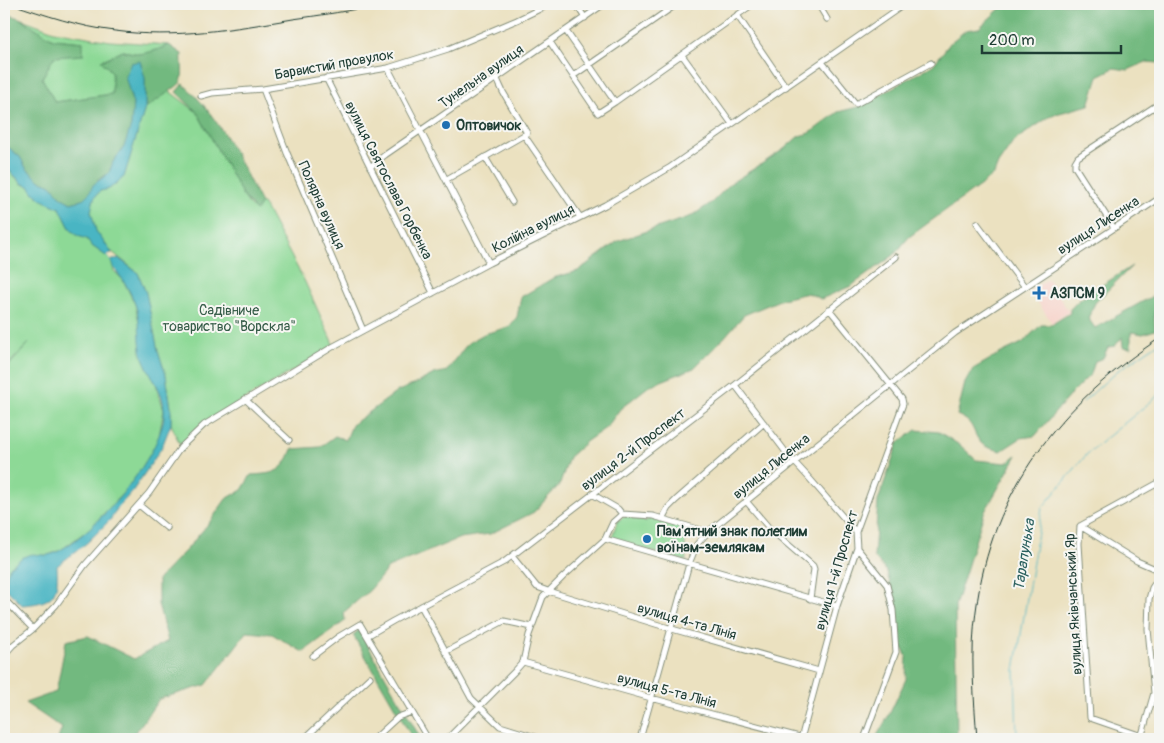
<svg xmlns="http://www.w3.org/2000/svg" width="1164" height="743" font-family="Pangolin,sans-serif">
	<rect width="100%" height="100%" fill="#f6f6f2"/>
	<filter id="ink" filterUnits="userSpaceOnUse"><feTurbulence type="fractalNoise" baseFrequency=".02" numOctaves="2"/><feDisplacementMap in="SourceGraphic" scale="10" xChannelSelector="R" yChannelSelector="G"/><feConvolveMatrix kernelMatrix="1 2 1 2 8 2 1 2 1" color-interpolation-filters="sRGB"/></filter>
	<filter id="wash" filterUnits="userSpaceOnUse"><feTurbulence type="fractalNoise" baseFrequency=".0096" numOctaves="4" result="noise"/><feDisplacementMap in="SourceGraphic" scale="20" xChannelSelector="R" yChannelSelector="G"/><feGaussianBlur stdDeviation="1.12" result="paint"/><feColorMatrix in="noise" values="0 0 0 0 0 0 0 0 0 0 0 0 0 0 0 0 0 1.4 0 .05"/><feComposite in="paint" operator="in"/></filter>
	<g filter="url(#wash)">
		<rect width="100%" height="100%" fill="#ebe1c0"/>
		<path fill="#f7d1c8" d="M1048 279 1069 312 1052 323 1030 291Z"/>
		<path fill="#8dd996" stroke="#568b65" d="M19 18 54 31 110 41 169 45 154 51 140 54 123 51 102 60 112 72 113 94 55 102 42 78 54 57 83 42 53 39Z
			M169 91 197 112 242 194 250 206 256 210 261 203 264 205 305 282 334 346 212 419 181 447 171 424V408L166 375 158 351 146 293 138 273 106 247 96 231 91 211 94 198 100 191 109 189 124 177 145 108Z
			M4 165 22 184 29 186 35 194 44 201 60 208 71 230 78 236 87 239 92 246 106 256 111 261 114 271 123 280 135 304 141 331V354L156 384 164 410 158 441 139 472 127 489 89 529 61 550 48 555 26 556 10 567 7 576 6 589H4V371L29 343 4 369Z
			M624 516 646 521 650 518 684 528 686 561 611 540 617 522Z"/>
		<path fill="#72b97f" stroke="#487b5a" d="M1005 4H1160V63L1146 62 1128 70 1114 68 1098 76 1089 105 1052 115 1014 141 998 164 994 174 981 185 946 210 909 237 894 255 851 286 821 299 808 293 782 299 744 315 722 340 694 368 649 386 620 409 607 427 587 441 569 457 560 484 534 512 490 534 460 538 388 568 370 590 344 612 345 621 303 652 272 634 247 632 206 685 159 699 131 739H58L62 728 25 703 56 692 66 641 88 636 134 659 168 641 158 604V579L187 549 209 523 226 499 242 490 251 475C274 474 284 472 292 449L320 447 335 436 346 440 352 425 398 391 415 384 434 374 447 371 468 343 484 334 509 327 517 317 521 297 553 278 578 271 618 241 692 216 711 203 731 183 763 163 784 149 799 136 810 133 838 112 858 107 933 65 951 42 966 30 979 28Z
			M4 13 19 18 53 39 83 42V55L54 57 42 78 55 102 112 94V72L101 61 123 51 140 54 154 51 169 45 182 54C181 62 184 74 181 82 179 86 151 104 145 108V78L129 91 133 104 131 126 124 147 113 162 109 173 98 180 90 192 82 200 71 203 62 198 51 185 39 180 26 168 20 157 4 144Z
			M183 84C219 115 239 161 261 203L256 211 242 194 197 112 176 92Z
			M1132 266 1095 303 1088 318 1095 328 1160 292V312H1154L1155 330 1143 334 1131 332V348L1123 347 1122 337 1115 346 1108 347 1103 358 1095 361 1091 374 1070 395 1035 436 1021 438 1001 451C995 449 986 448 981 443 971 431 976 423 957 415L965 383 973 369 1003 352 1022 343 1041 325H1051L1070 313V309L1079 300Z
			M916 430 939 432 961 446 976 460 1006 463 1017 455 984 513 955 606 957 739H875L889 715 906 679 907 657 900 644 894 600 887 572 874 557 878 501 898 443Z
			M359 630 421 739H413L353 635Z"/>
		<path fill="#48b5c3" stroke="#34797c" d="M140 61 145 78V108L124 177 109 189 100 191 94 198 91 211 96 231 112 253 106 256 92 246 87 239 78 236 71 230 60 208 44 201 35 194 29 186 23 184 4 165V144L20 157 26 168 39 180 51 185 62 198 71 203 82 200 90 192 93 185 109 173 113 162 124 147 131 126 133 104 125 76 131 63Z
			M118 258 138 273 146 293 158 351 166 375 171 408V424L162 447 151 464 132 492 118 507 111 519 88 542 57 566C59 597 52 603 22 605L6 589C6 582 6 572 10 567 12 565 14 564 16 562 19 560 22 557 26 556 33 552 41 556 48 555 53 554 58 552 62 549 98 529 167 451 164 409 163 390 150 376 144 360 137 344 142 321 135 304 133 298 127 286 123 280 118 273 114 270 111 261Z"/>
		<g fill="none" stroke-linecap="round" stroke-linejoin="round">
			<path stroke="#48b5c3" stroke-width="1" d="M106 255 111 262
				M1083 402 1117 371 1160 342
				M4 608 5 607
				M1017 739 1015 670 1042 508 1087 454 1160 394"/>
		</g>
	</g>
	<g filter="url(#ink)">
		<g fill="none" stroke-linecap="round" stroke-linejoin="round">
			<defs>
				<path id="street" d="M576 4 585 18
					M818 4 827 19
					M737 15 786 87
					M550 42 598 113 615 102 566 31
					M682 55 732 124
					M822 62 856 104 931 63
					M388 68 489 263
					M573 76 677 4
					M326 78 433 293
					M497 79 503 92 527 133 524 135 580 217
					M263 89 287 153 363 330
					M201 96 212 93 263 89 388 68 448 49 517 20 550 4
					M615 102 753 4
					M485 157 512 202
					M370 167 385 155 604 4
					M447 179 524 135
					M977 223 1025 287
					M1114 228 1075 167V162L1078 157 1160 103
					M735 385 788 455 810 479 856 532
					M245 399 289 440
					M592 494 618 509 622 514
					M746 501 770 529 813 566 814 569 810 599
					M139 505 167 528
					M662 519 668 508 676 500 764 423
					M1080 526 1137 561 1160 571
					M605 539 837 606
					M857 548 887 585 893 610 896 652 864 739
					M512 556 537 587 548 591 672 629 819 671
					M4 599 33 629
					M421 606 471 698 500 726 542 739
					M367 636 393 621 504 562 735 385 896 257
					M445 652 504 621 532 627
					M4 655 13 645 33 629 56 605 85 565 149 493 181 447 204 425 334 346 489 263 605 205 669 168 905 4
					M313 656 338 637 360 624 428 739
					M523 662 651 698 807 739
					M1142 736 1090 718 1079 544 1080 526 1160 482
					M1141 738 1154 693 1148 629 1149 599 1152 588 1160 576
					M304 739 370 677
					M374 739 398 717 412 712
					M447 739 515 671 523 662 529 635 543 597 563 577 605 539 613 522 622 514 653 516 708 532
					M640 739 689 564 697 544 708 532 955 333 1160 198
					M801 739 837 606 857 548 856 532 903 404 902 399 829 309"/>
			</defs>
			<use href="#street" stroke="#858f7a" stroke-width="7"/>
			<use href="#street" stroke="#fff" stroke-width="5"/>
			<path stroke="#1f3d34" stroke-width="1" d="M12 4C45 15 80 27 115 31 175 39 234 29 293 19 322 15 351 11 379 4
				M977 739C974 697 970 653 976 611 991 490 1061 403 1160 338"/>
		</g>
	</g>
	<g fill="#1f6fb2" stroke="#f6f6f2" stroke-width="2">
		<circle cx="446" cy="125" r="5"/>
		<path d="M1036.5 285.5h5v5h5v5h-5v5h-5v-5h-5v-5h5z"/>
		<circle cx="647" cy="539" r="5"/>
	</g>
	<g text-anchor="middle" stroke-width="4" stroke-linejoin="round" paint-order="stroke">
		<g font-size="14" fill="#1f3d34" stroke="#f6f6f2">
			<text transform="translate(334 64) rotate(-10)" y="5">Барвистий провулок</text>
			<text transform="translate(481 76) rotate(-35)" y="5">Тунельна вулиця</text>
			<text transform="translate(389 180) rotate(63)" y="5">вулиця Святослава Горбенка</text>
			<text transform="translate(322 205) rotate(66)" y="5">Полярна вулиця</text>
			<text transform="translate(1098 225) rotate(-33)" y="5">вулиця Лисенка</text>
			<text transform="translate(533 228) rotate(-27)" y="5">Колійна вулиця</text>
			<text transform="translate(633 449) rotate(-37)" y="5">вулиця 2-й Проспект</text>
			<text transform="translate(771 466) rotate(-39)" y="5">вулиця Лисенка</text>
			<text transform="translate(836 570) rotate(-74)" y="5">вулиця 1-й Проспект</text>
			<text transform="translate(1073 604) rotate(-93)" y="5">вулиця Яківчанський Яр</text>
			<text transform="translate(687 621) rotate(16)" y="5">вулиця 4-та Лінія</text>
			<text transform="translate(667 690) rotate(15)" y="5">вулиця 5-та Лінія</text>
		</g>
		<g font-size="14" font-weight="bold" fill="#1f3d34" stroke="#f6f6f2" text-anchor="start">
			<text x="456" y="130">Оптовичок</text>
			<text x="1050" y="298">АЗПСМ 9</text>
			<text x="657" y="536">Пам'ятний знак полеглим<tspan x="657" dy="16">воїнам-землякам</tspan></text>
		</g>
		<g font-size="14" fill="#355c48" stroke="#f6f6f2">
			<text x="229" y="315">Садівниче<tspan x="229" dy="16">товариство "Ворскла"</tspan></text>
		</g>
		<g font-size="15" font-style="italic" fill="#2b615f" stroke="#f6f6f2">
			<text transform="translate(1024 555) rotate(-81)" y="5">Тарапунька</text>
		</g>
	</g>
	<rect width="1164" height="743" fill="none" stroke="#f6f6f2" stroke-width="20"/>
	<path d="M982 45v8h139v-8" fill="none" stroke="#1f3d34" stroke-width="2.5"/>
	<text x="989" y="45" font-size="15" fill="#1f3d34" stroke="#f6f6f2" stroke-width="4" paint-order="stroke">200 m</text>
</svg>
